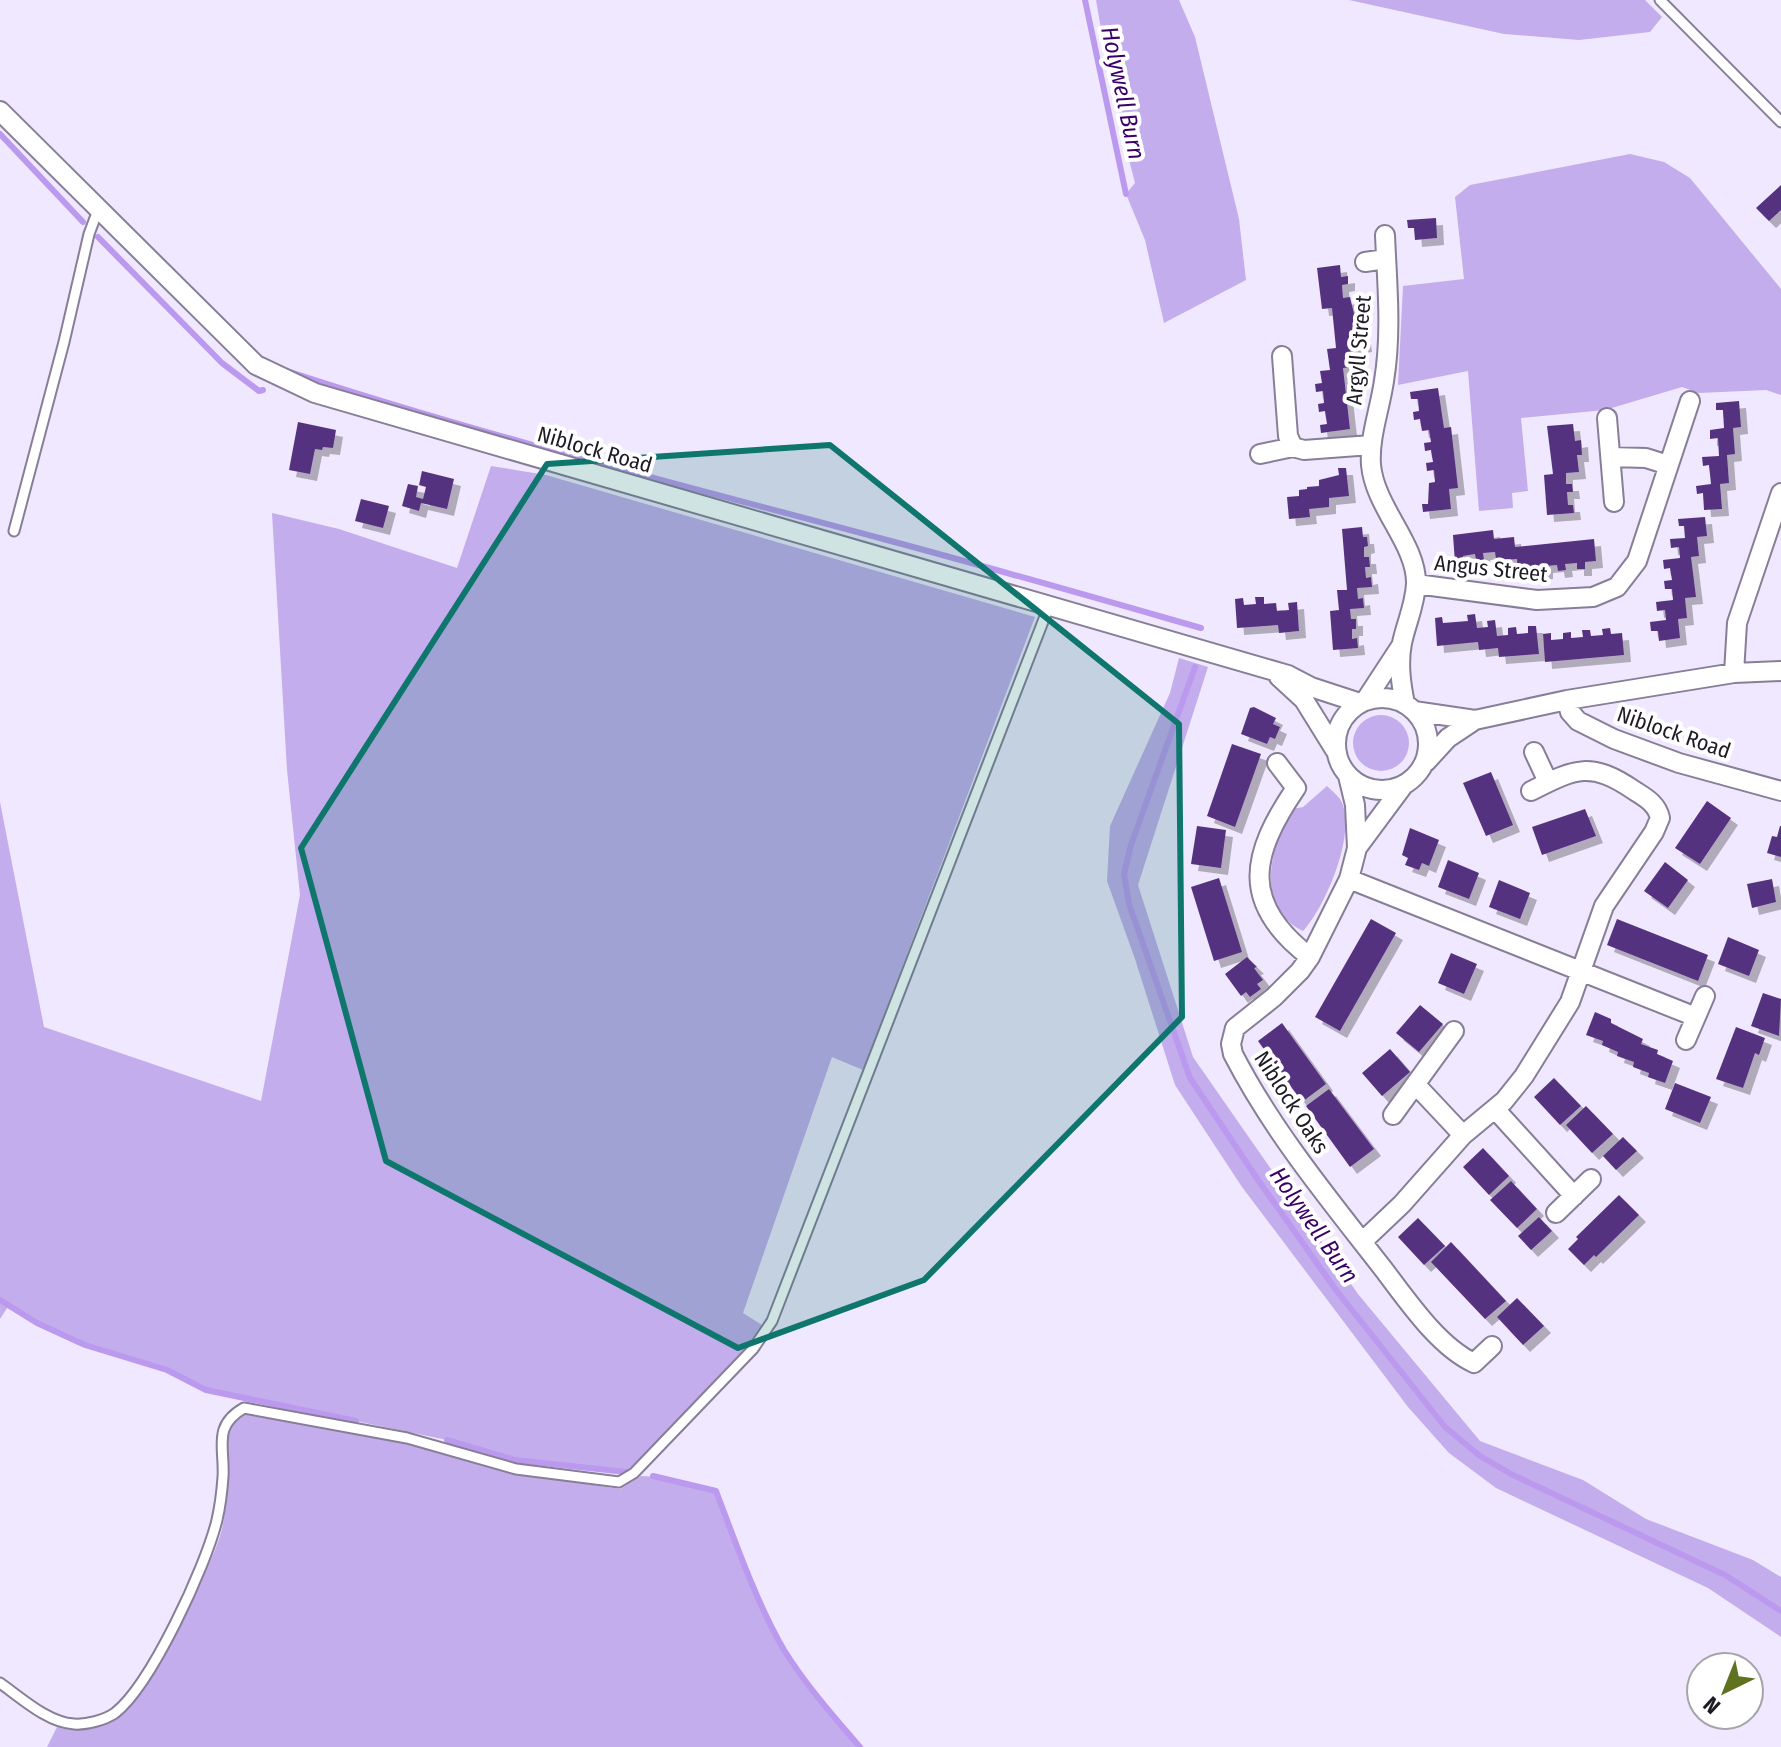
<svg xmlns="http://www.w3.org/2000/svg" width="1781" height="1747" font-family="'Fira Sans Condensed',sans-serif">
	<defs>
		<filter id="shadow"><feDropShadow dx="7" dy="7" stdDeviation="0" flood-color="#0004"/></filter>
	</defs>
	<rect width="100%" height="100%" fill="#f0e8fe"/>
	<path fill="#c4adec" d="M1096 0H1179L1195 37 1239 219 1246 280 1164 323 1145 240 1126 194 1135 183 1112 93Z
		M1349 0H1645L1662 17 1650 32 1579 40 1504 34Z
		M1630 154 1664 162 1690 178 1781 289V395L1766 390 1699 393 1682 387 1605 410 1521 418 1528 491 1512 493 1513 508 1479 511 1468 371 1398 385 1403 286 1464 279 1455 197 1470 185Z
		M491 466 546 475 1035 617 863 1070 832 1057 743 1313 762 1325C724 1380 674 1426 626 1472L515 1460 447 1440 206 1390 167 1370 85 1345 37 1323 9 1305 0 1319V802L44 1027 261 1101 300 895 287 770 272 513 339 529 457 568Z
		M1179 658 1208 667 1138 885 1193 1057 1358 1294 1480 1441 1583 1480 1646 1519 1753 1560 1781 1577V1637L1708 1588 1496 1488 1449 1453 1408 1407 1242 1187 1175 1085 1135 959 1107 881 1110 826 1170 693Z
		M1353 743a28 28 0 1 1 56 0a28 28 0 1 1-56 0Z
		M1327 786C1331 790 1337 795 1340 799 1359 829 1325 908 1303 931 1253 906 1271 847 1292 809L1303 807Z
		M254 1414 404 1443 528 1475 620 1489 641 1476 661 1477 716 1491 736 1546 789 1659 858 1747H47L57 1727C124 1747 162 1656 185 1611 197 1586 213 1560 221 1533 226 1514 227 1492 228 1472 228 1458 225 1443 229 1429 230 1423 235 1419 240 1415Z"/>
	<g fill="none" stroke-linecap="round" stroke-linejoin="round">
		<path stroke="#bb99ef" stroke-width="6" d="M1085 0 1126 194
			M0 134 83 222
			M98 237 222 363 259 391 263 390
			M287 371C485 436 686 486 887 540 992 568 1096 598 1201 628
			M1195 667 1131 845 1124 874 1129 904 1190 1078 1258 1180 1336 1290 1445 1427 1480 1456 1511 1474 1725 1575 1781 1611
			M0 1300 37 1323 85 1345 167 1370 206 1390 356 1421
			M447 1440 515 1460 626 1472
			M653 1476 716 1491C735 1541 757 1604 784 1650 805 1684 833 1716 860 1747"/>
	</g>
	<path fill="#55337f" filter="url(#shadow)" d="M1781 185V210L1769 221 1756 208Z
		M1436 218 1437 238 1415 240 1414 228H1408L1407 220Z
		M1340 265 1341 277 1348 276V284L1342 285 1343 298 1350 297 1355 318 1361 317 1362 325 1356 326 1357 337H1364L1365 345 1350 347 1352 359 1358 358 1359 366 1343 368 1350 429 1321 433 1320 425 1327 424 1325 411 1319 412 1318 404 1324 403 1323 391 1316 392 1315 384 1322 383 1320 371 1330 370 1327 349 1336 348 1332 308 1322 309 1317 268Z
		M1438 388 1444 428 1451 427 1458 488 1449 489 1451 509 1423 512 1422 504H1428L1429 483 1435 482 1434 470 1427 471 1426 463 1433 462 1431 450 1425 451 1424 443 1431 442 1429 430 1422 431 1420 419 1414 420 1413 412 1419 411 1418 399H1411L1410 392Z
		M1739 401 1741 427 1733 428 1735 454 1727 455 1729 483 1720 484 1722 509 1704 510 1703 493 1697 494 1696 486 1711 484 1709 465 1703 466 1702 457 1719 456 1718 438 1710 439V430L1724 428 1723 410H1716V403Z
		M298 422 336 430 333 448 323 447 322 450 315 449 310 474 289 470Z
		M1573 424 1575 441 1581 440 1582 455H1577L1579 472 1566 473V484H1572L1573 492H1567L1568 505H1573L1574 513 1547 515 1544 475 1553 474 1547 426Z
		M1338 468H1346L1349 496 1329 498V507L1309 509 1310 517 1289 519 1287 497 1299 496V490L1307 489V487L1319 486V480L1339 475Z
		M422 471 454 479 447 509 421 503 419 511 402 506 408 484 418 486 416 497 423 499 426 487 419 485Z
		M361 499 389 506 383 528 355 521Z
		M1705 517 1707 536 1697 537 1699 556 1691 557 1696 597 1685 598 1687 618 1678 619 1680 638 1659 641 1658 631H1651L1650 622 1666 620 1665 610 1657 611 1656 602 1673 600 1672 589H1665L1664 581 1672 580 1670 568 1664 569 1663 560 1680 558 1679 547 1671 548 1670 539 1685 538 1684 526H1679L1678 519Z
		M1362 527 1363 537H1367L1368 546 1364 547V557H1369L1370 567H1365L1366 578 1371 577 1372 587 1357 588 1358 599 1363 598 1364 608 1350 609 1351 619H1356V629H1352V639L1357 638 1358 648 1333 650 1330 611 1339 610 1337 590H1347L1342 529Z
		M1493 530 1494 539 1514 537 1515 547 1594 539 1596 561 1585 562V569H1577V563L1565 564 1566 570 1558 571 1557 565 1546 566V572L1538 573 1537 566 1526 568V574L1518 575 1517 559 1504 560 1505 566 1497 567 1495 552 1483 553 1484 560H1476L1475 554 1463 556V562L1455 563 1453 535Z
		M1255 597H1264V604L1276 603 1277 611 1289 610 1288 603 1297 602 1299 631 1279 633 1278 625 1237 628 1235 599 1243 598 1244 605 1256 604Z
		M1475 614 1477 628 1488 627 1487 621 1495 620 1497 636 1508 635V628L1516 627 1517 634 1528 633V626H1536L1539 654 1499 657 1498 648 1479 650 1478 642 1437 646 1435 618 1442 617 1443 623 1468 621 1467 615Z
		M1610 628 1611 634 1622 633 1624 655 1545 662 1543 634 1551 633V640L1563 639V633L1571 632V638L1583 637 1582 630H1590L1591 636 1603 635 1602 629Z
		M1254 707 1276 718 1273 724 1280 727 1275 739 1270 737 1267 744 1241 734 1250 708Z
		M1232 744 1261 754 1235 827 1207 816Z
		M1491 772 1513 825 1486 836 1463 783Z
		M1707 801 1731 818 1700 864 1675 848Z
		M1585 809 1596 836 1542 855 1532 827Z
		M1197 826 1226 830 1221 868 1191 864Z
		M1780 826H1781V857L1767 853 1772 836 1777 837Z
		M1410 828 1439 840 1429 866 1422 863 1419 870 1405 865 1408 858 1402 855Z
		M1448 860 1479 873 1469 899 1438 887Z
		M1665 862 1688 880 1668 908 1644 891Z
		M1219 878 1242 952 1214 961 1191 887Z
		M1772 879 1776 902 1752 908 1747 884Z
		M1499 880 1530 893 1520 919 1489 907Z
		M1371 919 1396 933 1340 1031 1315 1017Z
		M1617 919 1708 955 1698 981 1607 945Z
		M1728 937 1759 950 1749 976 1718 964Z
		M1451 953 1477 964 1464 994 1438 983Z
		M1247 957 1257 967 1254 968 1263 980 1257 984 1261 989 1250 997 1246 992 1241 996 1225 974Z
		M1763 993 1781 999 1779 1036 1751 1026Z
		M1420 1005 1443 1024 1419 1052 1396 1033Z
		M1595 1012 1611 1019V1023L1643 1039 1641 1044 1658 1050 1657 1054 1673 1061 1665 1083 1648 1077 1649 1073 1633 1067 1634 1062 1617 1056 1618 1052 1602 1045 1603 1041 1586 1035Z
		M1282 1023 1326 1084 1302 1102 1258 1041Z
		M1736 1027 1765 1038 1759 1055 1755 1053 1743 1088 1716 1079Z
		M1390 1049 1410 1072 1382 1096 1362 1073Z
		M1554 1078 1581 1106 1560 1125 1534 1097Z
		M1675 1083 1711 1097 1700 1123 1665 1109Z
		M1329 1089 1374 1149 1350 1167 1306 1106Z
		M1586 1106 1613 1134 1592 1153 1566 1125Z
		M1623 1137 1637 1151 1616 1170 1603 1156Z
		M1483 1148 1509 1176 1489 1195 1463 1167Z
		M1511 1181 1537 1209 1517 1228 1490 1200Z
		M1619 1195 1639 1215 1596 1257 1594 1255 1584 1265 1568 1249 1578 1239 1576 1237Z
		M1539 1217 1552 1231 1531 1250 1518 1236Z
		M1418 1218 1445 1246 1424 1265 1398 1237Z
		M1451 1242 1506 1301 1485 1319 1431 1262Z
		M1517 1298 1544 1326 1523 1345 1497 1317Z"/>
	<g fill="none" stroke-linecap="round" stroke-linejoin="round">
		<defs>
			<path id="service" d="M1660 0 1781 122
				M14 531 64 342 89 234 98 210
				M0 1683C20 1697 48 1723 74 1724 86 1725 105 1720 115 1713 151 1685 206 1566 217 1520 220 1507 222 1491 223 1477 225 1448 212 1426 244 1408L407 1438 516 1469 619 1482 634 1473 753 1349 772 1321 1049 606"/>
			<path id="minor" d="M0 111 256 365 315 393 1288 675 1311 687 1360 703
				M1385 235C1387 283 1392 332 1384 381 1380 409 1369 437 1371 465 1375 508 1417 544 1416 584 1415 605 1406 624 1402 643 1398 664 1401 684 1405 704
				M1365 262 1386 259
				M1282 356 1288 436 1293 447 1304 450 1371 445
				M1607 418 1614 502
				M1260 454 1293 447
				M1611 457 1646 458 1668 465
				M1416 584 1537 600 1593 597 1617 587 1637 561 1690 401
				M1734 673 1737 623 1781 493
				M1279 677 1304 700 1335 750
				M1336 744a46 46 0 1 1 92 0a46 46 0 1 1-92 0Z
				M1567 700 1570 712 1578 721 1614 739 1679 763 1781 791
				M1365 701 1401 646
				M1414 711 1475 720 1567 700 1734 673 1781 671
				M1534 752 1548 782
				M1426 762 1448 738 1475 720
				M1277 763 1296 788C1251 854 1239 903 1310 957
				M1348 776 1355 805 1357 848 1349 879 1310 957 1300 971 1274 997 1235 1028 1231 1044 1233 1054C1272 1130 1328 1198 1381 1266 1405 1297 1437 1346 1474 1363L1492 1346
				M1357 848 1403 786
				M1349 879 1696 1017
				M1686 1040 1705 996
				M1417 1086 1463 1135
				M1495 1109 1574 1196
				M1393 1115 1454 1031
				M1556 1213 1591 1179
				M1362 1242 1402 1204 1463 1135 1504 1101 1524 1076 1570 1002 1604 906 1654 832 1660 818C1657 804 1646 798 1635 791 1591 761 1576 768 1531 791"/>
		</defs>
		<use href="#service" stroke="#877e97" stroke-width="13"/>
		<use href="#minor" stroke="#877e97" stroke-width="22"/>
		<use href="#service" stroke="#fff" stroke-width="9"/>
		<use href="#minor" stroke="#fff" stroke-width="18"/>
	</g>
	<path fill="#0f766e" fill-opacity="0.2" stroke="#0f766e" stroke-width="6" stroke-linejoin="round" d="M830 445 1179 724 1182 1017 924 1280 738 1348 386 1161 301 848 547 464Z"/>
	<g text-anchor="middle" stroke-width="8" stroke-linejoin="round" paint-order="stroke">
		<g font-size="22" fill="#1f1b25" stroke="#fff">
			<text transform="translate(1358 350) rotate(-85)" y="8">Argyll Street</text>
			<text transform="translate(595 449) rotate(16)" y="8">Niblock Road</text>
			<text transform="translate(1491 568) rotate(6)" y="8">Angus Street</text>
			<text transform="translate(1674 732) rotate(19)" y="8">Niblock Road</text>
			<text transform="translate(1292 1102) rotate(57)" y="8">Niblock Oaks</text>
		</g>
		<g font-size="24" font-style="italic" fill="#3a0068" stroke="#fff">
			<text transform="translate(1123 93) rotate(78)" y="8">Holywell Burn</text>
			<text transform="translate(1314 1225) rotate(55)" y="8">Holywell Burn</text>
		</g>
	</g>
	<g transform="translate(1725 1691) rotate(223)"><circle r="38" fill="#ffffff" stroke="#a5a4a8" stroke-width="2"/>
	<path d="M0-6L14 30L0 20L-14 30Z" fill="#5f7220"/>
	<text y="-12" font-size="22" font-weight="bold" text-anchor="middle" fill="#1f1b25">N</text>
	</g>
</svg>
